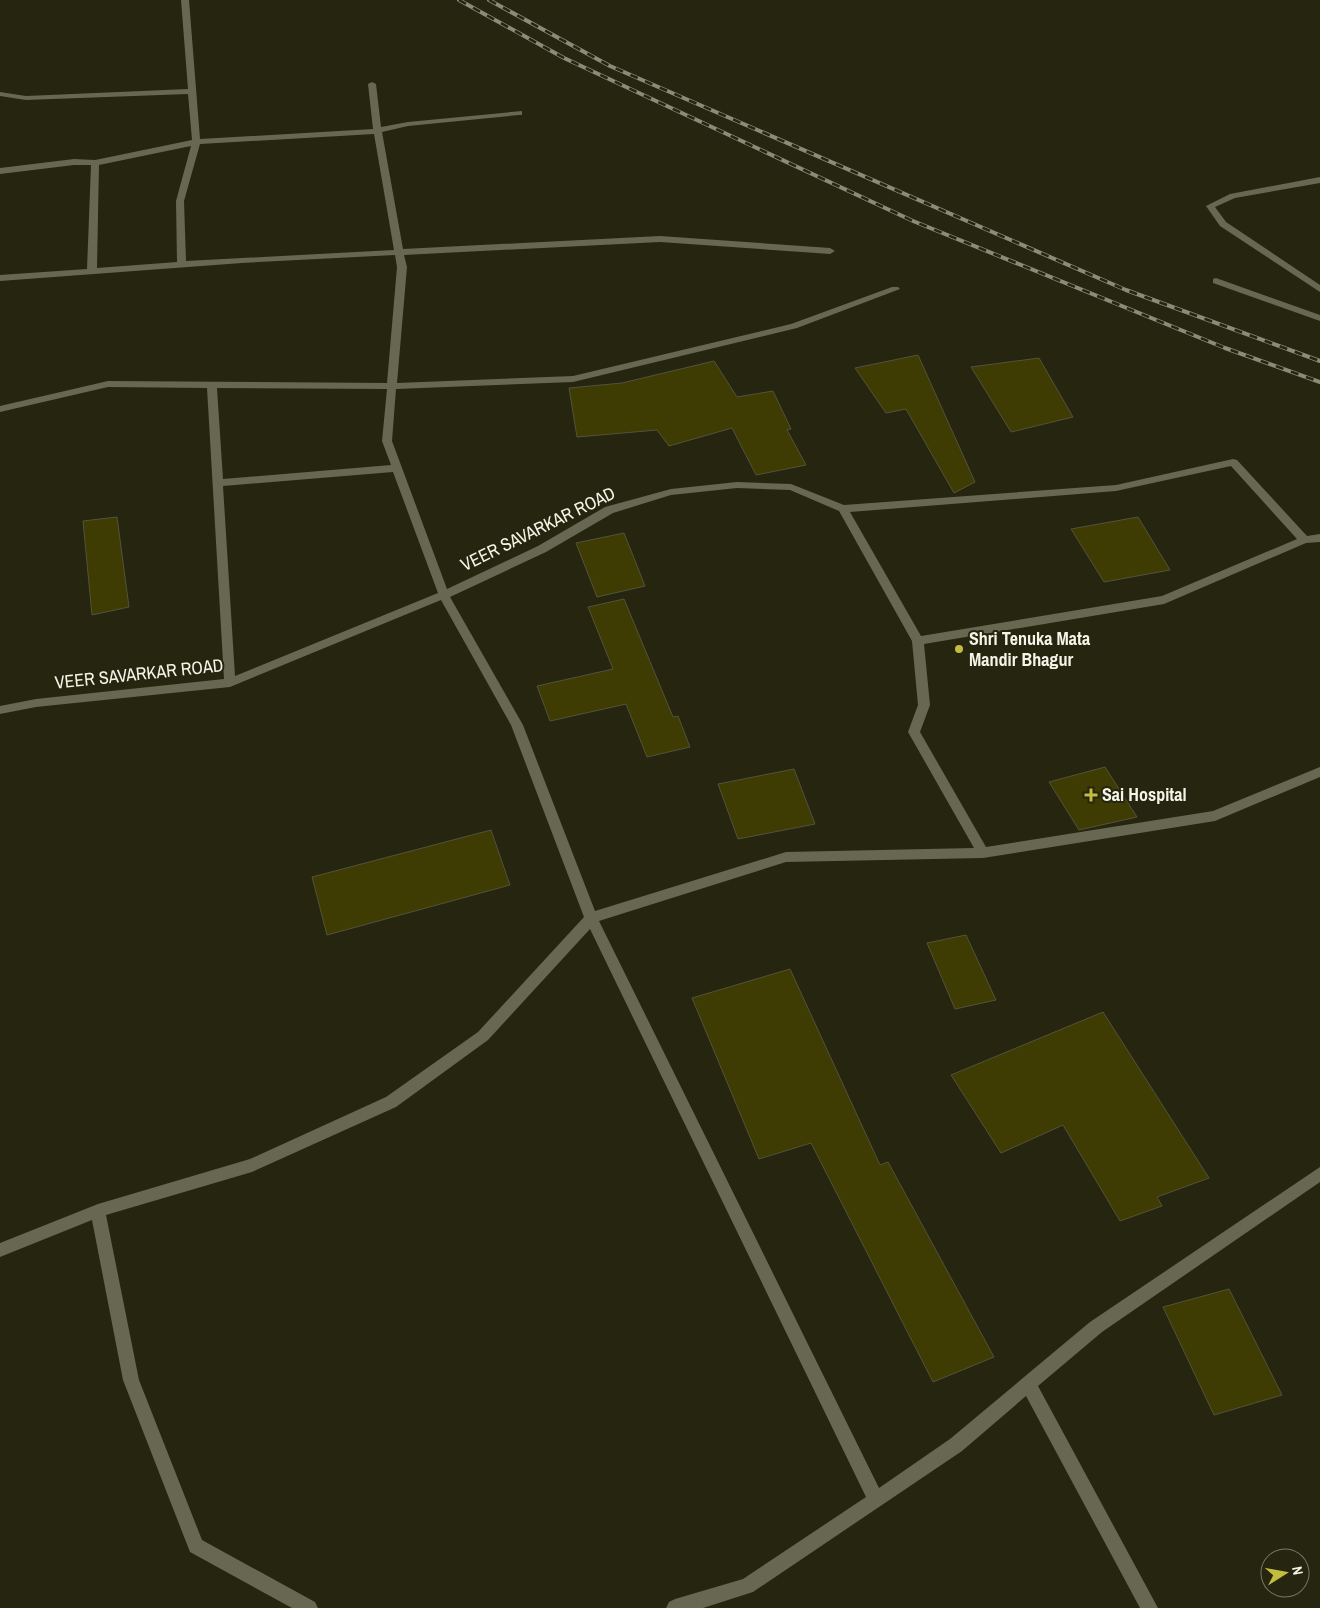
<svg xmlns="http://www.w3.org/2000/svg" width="1320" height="1608" font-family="'Archivo Narrow',sans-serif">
	<rect width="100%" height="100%" fill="#262510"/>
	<path fill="#3e3b03" stroke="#53533c" d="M918 355 975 482 954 493 906 409 886 413 855 368Z
		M1039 358 1073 417 1011 432 971 367Z
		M714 361 737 397 773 391 791 429 787 430 806 465 756 475 732 428 669 446 657 430 577 437 569 388 622 383Z
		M117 517 129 607 92 615 83 521Z
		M1138 517 1170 570 1104 582 1071 529Z
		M624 533 645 586 597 597 576 543Z
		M624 599 673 717 678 716 690 747 647 757 626 704 550 721 537 686 613 669 588 607Z
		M1105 767 1137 817 1079 830 1049 782Z
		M794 769 815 824 738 839 718 784Z
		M491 830 510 885 327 935 312 877Z
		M966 935 996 1000 955 1009 927 943Z
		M790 969 880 1165 888 1162 994 1357 933 1382 811 1143 759 1159 692 998Z
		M1103 1012 1209 1178 1157 1197 1162 1206 1120 1221 1063 1125 1001 1153 951 1075Z
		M1229 1289 1282 1395 1214 1415 1163 1307Z"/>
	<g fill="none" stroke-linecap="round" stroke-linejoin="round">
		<path fill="#676752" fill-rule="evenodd" d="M181 0H189L200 139 373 129 368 84 372 82 376 84 381 127 408 122 522 111V115H519L408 126 382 132 403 249 660 236 830 248 835 251 830 254 660 242 404 255 407 267 397 383 573 376 791 324 892 287H898L900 289 797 328 573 382 396 389 392 441 447 589 538 546 605 507 671 489 737 482 791 484 844 505 1116 485 1233 459 1237 460 1307 536 1320 534V542L1306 543 1164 604 924 644 930 705 920 732 986 847 1213 811 1320 767V777L1215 821 983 858 786 862 599 921 879 1488 950 1439 1090 1322 1320 1167V1182L1102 1332 1038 1386 1158 1608H1140L1026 1396 962 1451 753 1592 703 1608H666L669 1602 675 1599 743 1579 866 1497 590 929 488 1040 396 1107 252 1172 106 1215 139 1380 202 1540 315 1602 318 1608H292L190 1552 123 1380 92 1220 0 1257V1243L98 1204 250 1159 386 1097 478 1032 584 917 511 725 441 600 230 687 36 707 0 714V706L36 699 224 679 207 388 108 387 0 412V406L108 381 387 383 397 267 395 255 242 263 0 281V275L87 269 91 165H74L0 174V168L74 159 95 160 192 140 188 94 26 100 0 96V92L26 96 188 89ZM374 134 394 250 186 261 184 201 200 144ZM191 146 176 201 177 262 97 268 99 165ZM217 388 387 389 382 441 391 465 223 479ZM1231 466 1297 539 1162 596 921 636 850 512 1116 491ZM393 472 438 593 235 676 223 486ZM737 488 790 490 839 511 912 641 918 705 908 732 974 848 786 852 595 911 523 725 450 597 546 552 613 513 671 495Z
			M1320 177V183L1235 198 1215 207 1226 222 1320 285V292L1220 226 1206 206 1230 194Z
			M1216 278 1320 315V321L1213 283V279Z"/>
		<defs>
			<path id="rail" d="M459 0 564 58 913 221 1225 348 1320 382
				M489 0 610 66 1126 290 1320 361"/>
		</defs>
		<use href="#rail" stroke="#8b8b7a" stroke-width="4"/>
		<use href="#rail" stroke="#262510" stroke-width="2.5" stroke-dasharray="8" stroke-linecap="butt"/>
	</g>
	<g fill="#c3bd3f" stroke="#262510" stroke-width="2">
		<circle cx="959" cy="649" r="5"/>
		<path d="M1088.5 787.5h5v5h5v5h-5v5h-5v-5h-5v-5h5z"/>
	</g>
	<g text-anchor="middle" stroke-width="4" stroke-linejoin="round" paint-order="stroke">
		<g font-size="18" fill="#f4f4e7" stroke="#262510">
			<text transform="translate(538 529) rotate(-26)" y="6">VEER SAVARKAR ROAD</text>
			<text transform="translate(139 674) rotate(-6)" y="6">VEER SAVARKAR ROAD</text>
		</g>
		<g font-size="18" font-weight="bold" fill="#f4f4e7" stroke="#262510" text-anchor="start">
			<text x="969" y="645">Shri Tenuka Mata<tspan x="969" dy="21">Mandir Bhagur</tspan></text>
			<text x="1102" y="801">Sai Hospital</text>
		</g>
	</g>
	<g transform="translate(1285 1573) rotate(79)"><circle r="24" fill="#262510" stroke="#787866"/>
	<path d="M0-4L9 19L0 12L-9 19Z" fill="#c3bd3f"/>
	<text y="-8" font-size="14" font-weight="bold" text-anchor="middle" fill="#f4f4e7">N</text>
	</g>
</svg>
